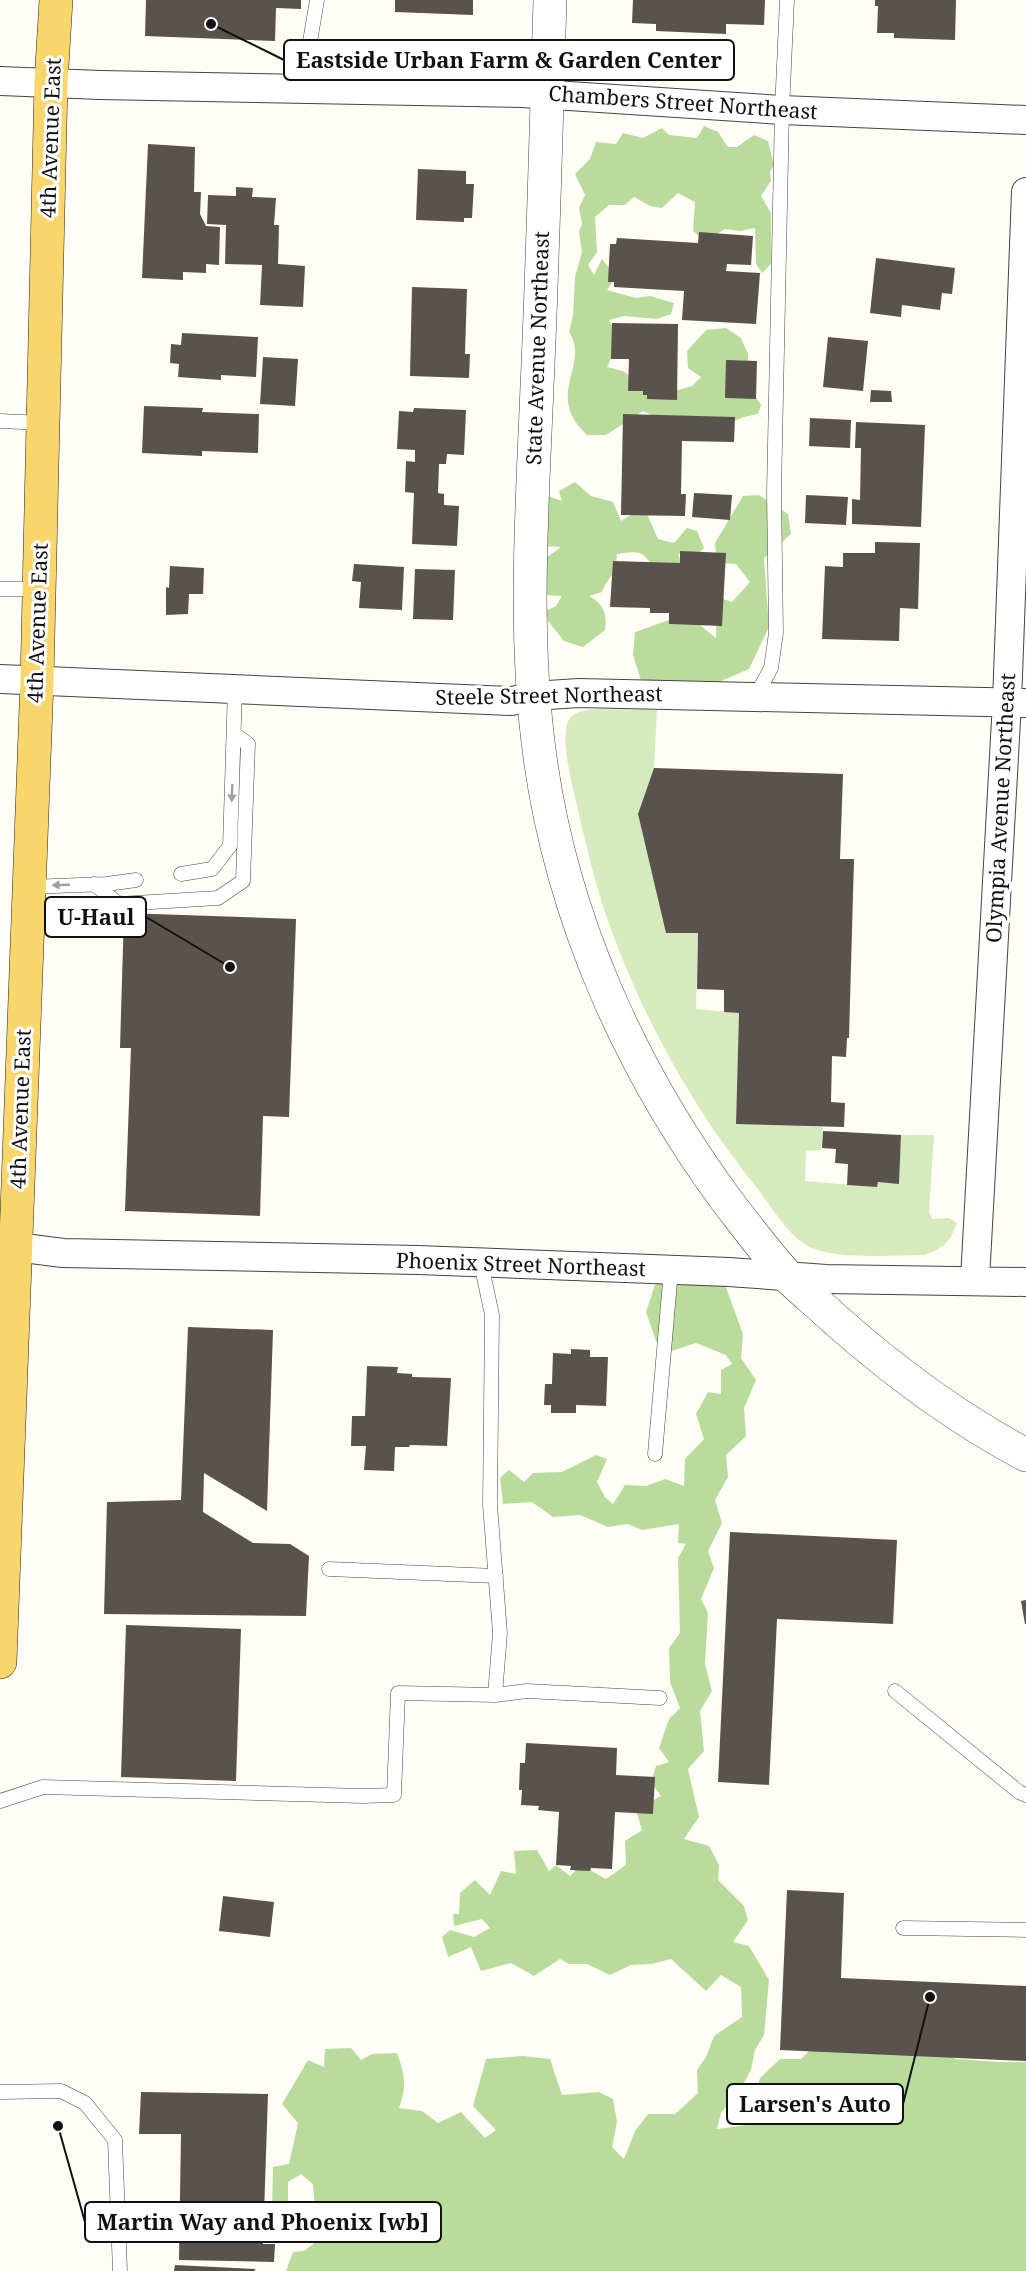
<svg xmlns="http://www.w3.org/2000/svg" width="1026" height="2271" font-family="'Noto Serif',serif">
	<rect width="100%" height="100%" fill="#fffdf5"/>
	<path fill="#d5ebbd" d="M595 709 657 710 654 768 638 814 666 932 698 933 696 1009 739 1013 736 1123 823 1127 821 1150 806 1151 805 1181 877 1187 878 1182 899 1183 901 1135H934L929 1212 932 1219 949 1218 957 1223C950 1242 943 1249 924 1255 893 1255 827 1261 803 1243 785 1230 771 1206 757 1188 689 1104 636 1006 602 903 592 871 585 839 577 806 573 788 558 733 570 718 575 711 587 710 595 709Z"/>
	<path fill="#b9dc9c" d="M704 126 718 132 728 147H737L754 135 768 141 774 165 770 172 771 181 761 196 771 213V264L762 273 756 264 755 228 740 231 725 229 704 241 693 231 695 202 678 193 662 208 650 206 634 197 625 205H609L595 217 597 252 588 265 594 275 602 259 616 277 607 290 636 298 650 296 674 303 671 314 657 319 624 316 609 320C620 339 617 348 607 367L623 371 639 383 663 394 692 386 701 377 688 368 687 351 706 330 726 328 741 338 748 354V385L761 405 758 414 744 417 724 425 658 418 643 411 606 435H587C543 394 591 366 569 332L573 315 575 277 582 252 579 232 582 223 579 208 585 195 575 174 590 159 596 142 616 144 623 133 643 138 662 128 669 135 697 138Z
		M575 482 591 496 613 502 621 521 644 507 658 539 674 543 687 528 697 531 704 548 696 556 678 554 684 571 658 572C641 552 644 550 617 554L616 569 605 585 602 592 589 596C604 604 607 614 605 630L583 647 564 641 548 621 546 611 556 606 562 596 543 595 539 563 561 547 542 546 548 496 562 501 559 491Z
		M759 495 788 514 791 534 764 558 769 627 749 669 709 686 642 684 633 655 635 632 686 614 716 638 717 597 732 602 750 582 736 564 717 563 715 543 743 496Z
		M716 1260 743 1334 741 1358 756 1380 744 1408 746 1436 726 1455 728 1477 715 1500 722 1523 708 1551 714 1568 701 1599 708 1613 705 1664 712 1691 700 1711 704 1751 688 1769 699 1817 684 1839 709 1846 719 1865 718 1880 744 1906 748 1920 733 1942 749 1946 769 1980 764 2035 755 2050 751 2070 739 2092 721 2113 717 2129 747 2125 760 2078 780 2059H801L809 2051 917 2045 956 2059 999 2062H1026V2271H286L293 2252 304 2251 322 2237 360 2241 357 2220 315 2211 313 2184 301 2174 288 2182V2224L272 2211 273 2167 289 2164 298 2123 282 2104 308 2060 324 2067 325 2049 351 2048 361 2060 372 2054 397 2053C405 2075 407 2087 399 2108L422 2111 438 2123 461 2112 485 2138 496 2130 473 2106 486 2059 523 2056 550 2059 562 2095 599 2092 613 2099 617 2122 612 2147 624 2159 635 2131 648 2114H675L698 2093 697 2070 706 2057 714 2036 742 2017 741 1987 721 1975 706 1991 671 1959 652 1964 631 1965 610 1975 587 1964H569L560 1959 534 1976 511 1963 481 1971 471 1947 448 1957 442 1937 450 1930 474 1937 490 1928 482 1919 454 1926 453 1914H459L460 1893 475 1880 490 1895 501 1871 516 1874 514 1851 537 1850 549 1871 556 1865 570 1876 581 1865 606 1879 626 1865 625 1841 642 1830 636 1810 661 1796 651 1782 656 1766 669 1762 659 1748 669 1719 680 1708 670 1682 669 1648 680 1633 678 1558 686 1544 678 1543 679 1524 642 1530 628 1524 608 1527 580 1515 553 1517 532 1502 503 1504 500 1478 509 1470 524 1482 533 1473 562 1472 596 1455 607 1459 597 1482 605 1497 613 1504 625 1485 646 1486 665 1479 684 1486 685 1459 704 1439 696 1414 708 1392 721 1394V1370L732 1364 726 1355 696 1343 672 1351 656 1341 646 1312 656 1282Z"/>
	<path fill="#5a524d" d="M146 0H301V9L276 8 275 41 145 36Z
		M395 0H473V15L395 12Z
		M633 0H765L764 25 726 24V34L656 31V24L632 23Z
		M875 0H956L955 40 894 38V33H877L878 6H875Z
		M148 144 195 147 194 192H201L200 214 206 226 220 227 219 265 206 264V273L183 272V280L142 278Z
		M418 169 466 171V184H474L472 218H464V222L416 220Z
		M236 187 253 188 252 197 276 198 274 225H279L278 264 305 266 303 307 260 305 262 265 225 264 226 225 207 224 208 195 236 196Z
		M699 232 753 236 751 265 727 264 726 271 760 273 756 324 682 320 684 291 614 287V282H608L610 244H616L617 238 698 243Z
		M876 258 955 268 952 294 942 293 940 310 902 305 901 317 870 313Z
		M412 287 467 289 465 354H470L469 378 410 376Z
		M612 323 678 324 677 400 647 399V395H643V391H628L629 359H611Z
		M182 333 258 337 256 377 221 375V380L178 377 179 364 170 363 171 344 181 345Z
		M828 337 868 341 863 391 823 387Z
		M263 357 298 359 295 406 260 404Z
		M726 360 757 361 756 399 725 398Z
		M871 390 891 391 892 402H870Z
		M144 406 203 408 202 412 259 414 258 453 202 451V456L142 453Z
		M414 408 466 410 464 455 447 454 446 464H439L438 493 444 494V505L459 506 457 546 412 544 414 493 405 492 406 461 415 462V450L397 449 399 411 413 412Z
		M623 414 735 417 734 442 682 441 681 494H686L685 516 621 515Z
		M810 418 851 420 850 448 809 446Z
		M856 422 925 425 921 527 852 524V499L860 500 861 448H855Z
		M694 493 732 495 730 520 692 517Z
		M806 495 848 497 846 525 805 523Z
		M875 542 920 543 918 609 900 608 899 641 822 639 825 566 843 567V553H875Z
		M680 551 726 553 722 626 669 624V613H650V608L610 607 613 561 680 563Z
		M354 564 404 567 402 610 359 608 361 582 352 581Z
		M170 566 204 568 203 594H189L188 614 166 615V587L169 588Z
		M415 569 455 570 453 620 413 619Z
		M654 768 843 774 840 859H854L849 1038H847L846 1057 832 1056 831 1102 845 1103 844 1127 736 1124 739 1013 724 1012V990L697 989 698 933H666L638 814Z
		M124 913 296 919 289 1117 263 1116 260 1216 125 1211 131 1048H120Z
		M823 1131 901 1135 899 1184 878 1182 877 1187 847 1185 848 1164 835 1163 836 1149 822 1148Z
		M188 1327 273 1330 267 1511 204 1473 203 1512 253 1543 290 1544 309 1556 306 1616 104 1614 107 1502 181 1500Z
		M571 1349 590 1350V1357H608L606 1406 576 1405V1413H551V1405H544L545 1384H552L553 1353 571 1354Z
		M367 1366 398 1367 397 1373 412 1374V1377L451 1378 447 1446 410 1445 409 1447H395L394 1471 364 1470 366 1446H351L352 1416H365Z
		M730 1532 897 1540 893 1624 777 1619 769 1785 718 1782Z
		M1026 1600V1624H1025L1021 1601Z
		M126 1625 241 1629 236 1781 121 1777Z
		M526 1743 617 1748 616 1775 655 1777 653 1814 615 1812 612 1869 591 1868 590 1871 570 1870 571 1866 556 1865 559 1812 538 1810 539 1806 521 1805 522 1790H519L520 1763H525Z
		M787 1890 844 1893 841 1978 1026 1986V2061L780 2050Z
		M223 1896 274 1902 270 1937 219 1931Z
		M141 2092 268 2094 263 2244H275L274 2262 179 2260 181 2134H139Z
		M175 2265 255 2269V2271H174Z"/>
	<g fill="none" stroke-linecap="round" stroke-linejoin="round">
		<defs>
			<path id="service" d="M302 89 317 0
				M0 421 43 423
				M0 589H39
				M756 696 771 668 776 633 774 492 782 110 787 0
				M181 874 212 869 230 846 235 689
				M94 884 119 904 218 898 243 881 248 744 234 734
				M29 887 107 884 136 880
				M481 1263 492 1315 490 1505 500 1633 495 1695
				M655 1454 671 1270
				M329 1569 496 1576
				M895 1691 1019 1792 1026 1795
				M0 1801 43 1787 363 1796 394 1795 398 1693 495 1695 527 1691 660 1698
				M903 1928 1026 1930
				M0 2092 61 2091 85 2103 115 2140 120 2271"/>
			<path id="minor" d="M0 81 100 85 523 93 782 110 1026 120
				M0 679 512 701 533 696 579 693 1024 703
				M16 1247 63 1253 418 1260 729 1272 826 1279 1026 1282
				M975 1279 1007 702 1026 192"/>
			<path id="tertiary" d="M550 0C546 129 543 258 537 387 532 510 523 635 540 757 562 918 631 1071 727 1201 747 1227 767 1254 789 1278 805 1293 822 1307 838 1322 896 1373 958 1419 1026 1455"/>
			<path id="primary" d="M0 1662 37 680 51 83 56 0"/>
		</defs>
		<use href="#service" stroke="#444" stroke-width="15"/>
		<use href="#minor" stroke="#444" stroke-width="30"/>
		<use href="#tertiary" stroke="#444" stroke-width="34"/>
		<use href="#primary" stroke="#222" stroke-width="34"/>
		<use href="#service" stroke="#fff" stroke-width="14"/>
		<use href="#minor" stroke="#fff" stroke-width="28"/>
		<use href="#tertiary" stroke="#fff" stroke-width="33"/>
		<use href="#primary" stroke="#f9d66b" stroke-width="33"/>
	</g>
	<defs><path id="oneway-solid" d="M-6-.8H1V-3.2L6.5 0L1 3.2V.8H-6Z" transform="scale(1.5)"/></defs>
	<g fill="#a0a0a0">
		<use href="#oneway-solid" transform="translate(232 793) rotate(92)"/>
		<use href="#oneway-solid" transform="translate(61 885) rotate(178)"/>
	</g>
	<g text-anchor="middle" stroke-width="6" stroke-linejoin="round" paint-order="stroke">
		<g font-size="21" fill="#111" stroke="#fff">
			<text transform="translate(683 103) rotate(4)" y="7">Chambers Street Northeast</text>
			<text transform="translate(51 138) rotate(-88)" y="7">4th Avenue East</text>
			<text transform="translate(538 348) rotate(-88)" y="7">State Avenue Northeast</text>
			<text transform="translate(38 623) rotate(-88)" y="7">4th Avenue East</text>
			<text transform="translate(549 696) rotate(-1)" y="7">Steele Street Northeast</text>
			<text transform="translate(1001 808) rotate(-87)" y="7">Olympia Avenue Northeast</text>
			<text transform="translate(21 1109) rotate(-88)" y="7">4th Avenue East</text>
			<text transform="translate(521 1265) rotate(2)" y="7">Phoenix Street Northeast</text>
		</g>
	</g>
	<path fill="none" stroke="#111" stroke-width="2" d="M211 24L284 60M230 967L146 917M930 1997L903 2104M58 2126L85 2222"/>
	<g fill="#111" stroke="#fff" stroke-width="2">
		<circle cx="211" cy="24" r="6"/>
		<circle cx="230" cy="967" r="6"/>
		<circle cx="930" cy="1997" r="6"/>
		<circle cx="58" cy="2126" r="6"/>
	</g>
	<g fill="#fff" stroke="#111" stroke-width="2">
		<rect x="284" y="40" width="450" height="40" rx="6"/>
		<rect x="45" y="897" width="101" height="40" rx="6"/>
		<rect x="727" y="2084" width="176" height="40" rx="6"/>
		<rect x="85" y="2202" width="356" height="40" rx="6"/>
	</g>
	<g font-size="22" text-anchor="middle" font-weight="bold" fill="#111">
		<text x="509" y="68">Eastside Urban Farm &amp; Garden Center</text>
		<text x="96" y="925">U-Haul</text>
		<text x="815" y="2112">Larsen's Auto</text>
		<text x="263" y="2230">Martin Way and Phoenix [wb]</text>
	</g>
</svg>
